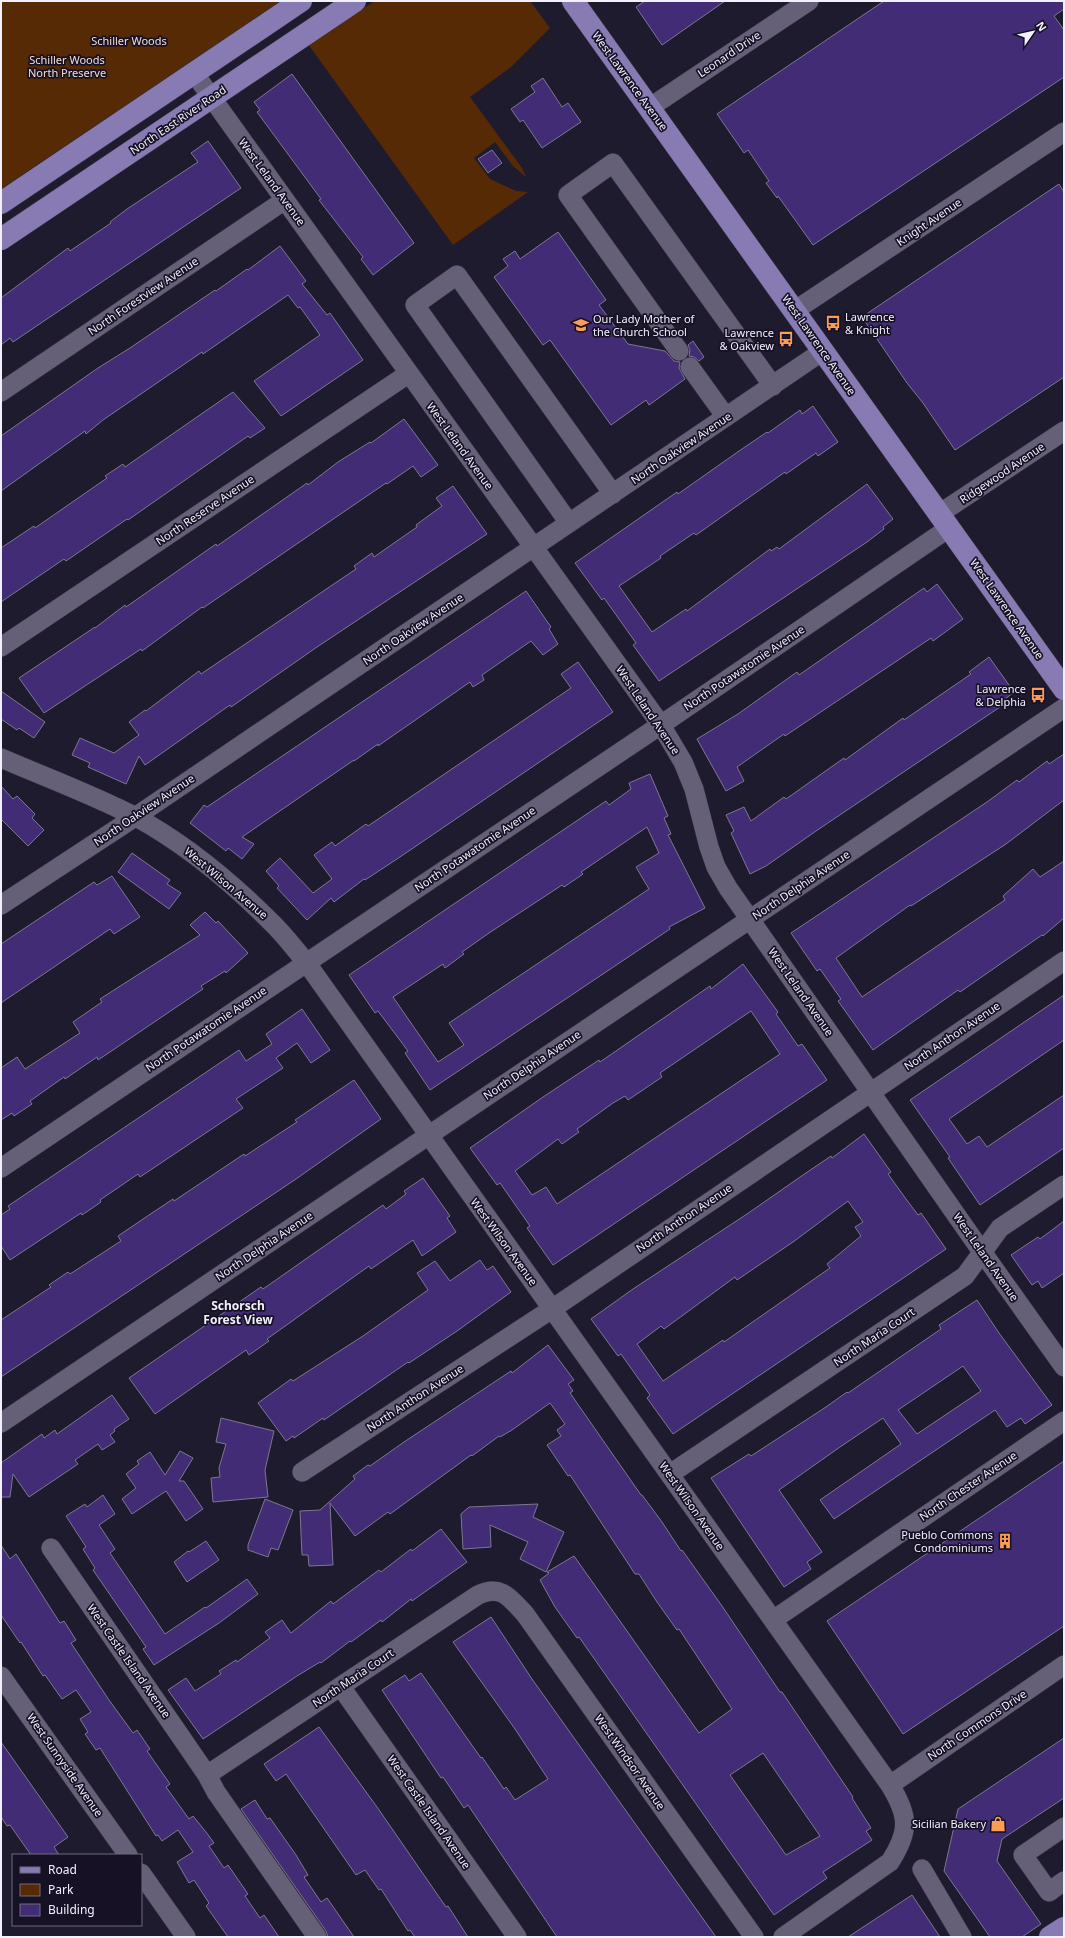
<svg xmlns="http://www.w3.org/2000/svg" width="1065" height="1938" font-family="'Noto Sans',sans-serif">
	<rect width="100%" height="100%" fill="#1f1b2e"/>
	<path fill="#562a05" d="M1 1H281L1 189Z
		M375 1H530L550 28 511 67 470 97 522 168 526 177 513 166 495 142 474 158 490 179 516 191 528 192 453 245 308 44Z"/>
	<path fill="#432c76" stroke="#7c7790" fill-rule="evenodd" d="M645 1H725L662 45 636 7Z
		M884 1H1064V9L1054 16 1064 30V77L813 245 778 196 777 198 766 183 769 181 748 150 744 153 717 114Z
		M292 74 414 243 373 275 361 259 363 257 319 200 321 199 257 112 260 110 254 102Z
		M543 78 562 107 568 103 581 122 542 148 523 120 520 122 511 109 535 92 531 86Z
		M208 141 241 188 41 323 13 342 10 338 1 345V298L68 248 70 251 111 223 110 222 127 209 198 162 191 153Z
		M492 150 502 163 488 173 478 159Z
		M1059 184 1064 192V377L955 450 923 403 907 383 862 317Z
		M558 232 606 300 599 305 628 344 665 351 674 361 680 362 679 368 685 379 649 405 646 400 611 425 550 340 543 345 494 277 508 266 503 259 515 251 520 259Z
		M280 246 306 281 302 284 327 315 330 313 363 360 281 416 254 381 320 335 300 307 298 308 288 295 203 354 202 352 103 420 86 434 85 431 1 491V436L98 368 130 348 215 290 216 291 247 269 248 270Z
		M693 341 704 357 699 361 694 357 689 356 690 350 688 345Z
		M233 392 265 428 250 438 248 436 128 520 127 519 66 561 64 559 1 602V548L34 526 35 528 107 478 105 476 123 464 125 467Z
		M813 406 838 442 818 456 816 453 786 474 785 472 696 535 694 533 660 556 661 558 619 586 652 632 686 609 687 611 770 549 771 551 777 547 779 549 867 484 893 519 883 527 884 529 867 542 659 681 633 645 636 643 614 612 604 598 602 600 575 563 677 492 678 494 739 451 767 432 768 433 800 410 802 414Z
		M404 419 438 465 421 477 413 466 387 484 386 483 203 608 202 607 142 651 141 649 44 713 19 678 95 627V628L125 605 126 607 216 544 217 546 307 483 308 485 338 462 370 442 371 443Z
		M453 486 487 534 317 647 231 707 230 705 145 765 139 756 126 784 88 767 90 763 72 755 80 738 114 753 139 735 129 722 145 710 146 711 199 671 201 674 356 569 354 566 372 553 374 557 417 527 416 525 442 506 436 498Z
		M937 584 963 619 933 641 931 638 785 736 784 734 737 767 744 781 726 791 697 739 738 714 797 672 799 675 924 588 927 592Z
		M526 591 551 627 549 629 558 644 543 655 531 641 482 675 484 680 473 687 470 682 378 746V744L354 761V760L242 837 254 844 242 859 228 848 226 851 190 823 204 805 207 807Z
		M989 657 1014 692 1004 700 1006 703 816 831 766 866 750 874 731 833 734 831 726 815 744 807 751 821 784 797 786 799 844 758 845 760 903 718 904 720 971 674 969 672Z
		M578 662 613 712 397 859 365 880 364 879 334 902 331 898 307 920 277 888 279 886 266 871 280 858 313 893 332 879 314 855 332 842 335 846 366 824 368 826 571 688 561 674Z
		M1 691 45 722 34 738 19 728 17 730 1 719Z
		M1064 754V800L1006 844 911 906 910 905 836 958 862 997 1005 900 1003 896 1033 869 1040 877 1064 861V918L1043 936 1042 935 960 992 958 990 873 1050 838 1001 841 999 820 969 817 971 791 933 987 802 1017 780 1019 782 1047 761 1049 764Z
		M650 774 668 816 664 818 671 834 668 835 705 908 669 927 670 929 430 1090 405 1053 408 1051 378 1011 375 1013 349 975 606 801 609 805 631 789 629 783ZM647 827 659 853 636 867 649 889 449 1023 464 1045 438 1062 393 997 443 964 445 968 464 954 462 952 489 933 562 885 564 887 583 874 581 872Z
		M1 786 13 799 17 796 35 814 32 818 44 830 28 846 1 819Z
		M132 853 170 880 167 884 181 893 169 909 118 872Z
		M112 876 140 917 114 934 110 929 1 1003V944L94 882 97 885Z
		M205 912 216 923 218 921 248 953 226 973 225 971 201 986 203 989 113 1050 98 1060 97 1057 65 1079 64 1077 30 1101 32 1104 14 1116 12 1113 1 1120V1068L17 1057 25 1069 80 1033 73 1022 102 1002 100 999 200 935 190 925Z
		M743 964 778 1012 776 1014 798 1046 802 1044 827 1080 553 1265 527 1228 530 1226 500 1183 497 1185 470 1148 543 1097 599 1060 600 1062 710 986 711 989ZM751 1011 780 1054 557 1204 546 1187 532 1195 515 1171 558 1139 562 1144 579 1132 577 1129 613 1103 625 1096 628 1100 662 1077 660 1073Z
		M1064 995V1040L949 1119 967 1144 979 1136 987 1147 1064 1095V1148L980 1205 948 1158 950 1157 910 1100Z
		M302 1009 330 1050 311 1063 297 1043 276 1058 283 1068 236 1099 243 1108 140 1177 138 1174 100 1200 101 1202 82 1215 81 1213 10 1260 1 1246V1215L10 1209 8 1206 239 1050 246 1061 272 1044 266 1034Z
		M354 1080 381 1119 296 1179 1 1377V1320L51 1287 49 1285 68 1272 70 1274 121 1241 118 1236 149 1215 173 1199 174 1201 244 1154 245 1156 297 1122 295 1120Z
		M864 1134 891 1172 888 1174 906 1199 918 1215 921 1213 946 1249 673 1434 647 1398 650 1395 621 1354 618 1356 591 1319 633 1289 747 1214 803 1175 831 1156 832 1158ZM848 1201 863 1222 855 1227 861 1236 827 1264 830 1268 724 1342 723 1340 663 1381 637 1344 661 1326 664 1329 735 1277 737 1280 793 1242Z
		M423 1178 450 1216 447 1218 456 1232 422 1256 413 1240 371 1269 369 1266 267 1339 269 1341 249 1355 246 1350 155 1414 129 1378 261 1287 263 1289 383 1205 386 1209 406 1194 404 1191Z
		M1064 1221V1273L1042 1288 1038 1281 1032 1285 1011 1255 1038 1237 1040 1239Z
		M480 1260 487 1270 493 1266 511 1292 457 1331 409 1363 408 1362 324 1420 323 1418 294 1438 293 1436 286 1441 258 1403 291 1379 293 1381 363 1336 428 1290 417 1273 435 1261 450 1281Z
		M977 1300 999 1333 1052 1405 1025 1424 1021 1418 1007 1427 995 1410 834 1519 820 1500 901 1444 883 1418 840 1447 779 1490 822 1552 807 1562 811 1569 784 1587 711 1478 749 1454 751 1456 826 1407 847 1392 848 1393 941 1329 939 1325ZM963 1366 981 1391 917 1434 898 1410Z
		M548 1345 574 1380 568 1384 573 1391 570 1393 641 1495H642L662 1522 681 1551 682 1550 722 1606 780 1692H782L853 1797 852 1798 871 1828 866 1831 872 1840 823 1872 827 1878 774 1915 579 1637 577 1638 555 1607 540 1580 549 1573 547 1572 574 1556 699 1733 732 1709 679 1629 677 1630 657 1602 639 1574H635L570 1475 568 1476 547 1445 561 1436 557 1430 565 1424 550 1403 512 1430 500 1437 499 1436 472 1456 471 1455 390 1514 388 1512 355 1536 330 1503 333 1565 309 1566 308 1555H302L300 1511 320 1510 355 1479 353 1476 368 1465 370 1466 404 1442 511 1371 512 1373ZM763 1753 820 1836 786 1855 730 1775Z
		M112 1395 129 1419 114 1429 115 1431 110 1435 115 1442 102 1450 98 1444 75 1460 78 1464 29 1497 13 1474 10 1497H1V1463L42 1434 44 1438 55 1430 57 1434Z
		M221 1418 274 1431 265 1470 268 1497 213 1502 211 1478 220 1477 219 1468 226 1444 216 1442Z
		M180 1451 193 1458 179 1481H184L203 1509 186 1521 166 1491 132 1514 122 1499 136 1488 126 1474 139 1464 137 1461 150 1452 165 1475Z
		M1064 1461V1626L903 1734 827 1621Z
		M103 1495 115 1514 99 1525 115 1549 110 1553 165 1634 205 1607 206 1608 247 1579 258 1594 219 1623 154 1665 143 1649 146 1647 93 1570 95 1568 83 1549 86 1547 66 1516 85 1504 87 1507Z
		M265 1499 293 1510 278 1550 271 1548 268 1557 248 1550V1545Z
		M538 1504 533 1517 564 1532 546 1572 520 1559 528 1542 490 1525 491 1547 463 1549 461 1514 469 1507Z
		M441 1529 467 1562 412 1601 411 1599 382 1622 381 1620 351 1642 350 1641 321 1663 320 1662 297 1676 203 1739 168 1690 186 1678 195 1691 221 1674 219 1671 236 1660 237 1662 270 1638 265 1632 282 1620 291 1633 331 1601 333 1604 379 1570 381 1572 411 1549 412 1551Z
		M206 1541 219 1560 187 1582 174 1562 188 1551 189 1552Z
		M1 1545 10 1559 16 1554 60 1623 64 1621 76 1640 71 1643 109 1700 133 1733 137 1730 150 1749 147 1751 170 1784 166 1787 189 1819 193 1816 206 1832 214 1843 209 1846 224 1868 228 1865 248 1894 245 1896 260 1918 264 1915 279 1937H228L206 1906 209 1903 194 1880 189 1883 177 1862 193 1852 178 1830 162 1841 158 1835 156 1836 100 1748 96 1750 85 1734 88 1732 80 1719 91 1712 76 1690 62 1699 45 1675 43 1676 21 1642 20 1643 1 1615Z
		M491 1617 532 1679 716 1937H557L468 1805 464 1808 443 1777 441 1778 382 1690 405 1675 409 1681 421 1673 481 1758 482 1757 504 1789 506 1787 515 1800 548 1779 515 1729 453 1642Z
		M319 1727 377 1807 446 1907 448 1906 468 1937H415L410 1930 408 1931 381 1889 379 1890 365 1870 356 1875 286 1774 276 1781 264 1764Z
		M1064 1738V1798L1002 1839 997 1861 1041 1924 1022 1937H990L944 1871 958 1809Z
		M1 1742 68 1837 54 1847 59 1855H31L10 1825 7 1826 1 1817Z
		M255 1800 267 1819 270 1818 296 1855 308 1875 304 1877 321 1902 327 1898 354 1937H328L326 1931 241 1809Z
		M912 1895 940 1937H848Z"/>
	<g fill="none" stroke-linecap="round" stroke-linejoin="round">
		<defs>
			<path id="minor" d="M194 73 661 725 683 762 694 789 709 847 716 867 728 888 973 1239 1064 1367
				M649 108 809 1
				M794 311 1064 132
				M679 351 568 195 613 163 773 386
				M690 367 726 417
				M1 392 285 200
				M939 514 1064 431
				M569 523 415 305 457 275 613 494
				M1 647 408 374
				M1 758C45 777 91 794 134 816 184 843 230 881 270 921 283 933 294 948 306 962L890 1785C909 1816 910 1831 890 1862L783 1937
				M1 905 135 817 823 351
				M1 1168 671 718 949 528
				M1 1423 1064 708
				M302 1472 552 1309 1064 961
				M670 1474 965 1276 1000 1228 1064 1185
				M51 1548 207 1775 216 1792 317 1937
				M773 1620 1064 1421
				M1 1676 128 1855
				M341 1687 517 1937
				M207 1775 478 1595C501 1584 510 1598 525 1614L754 1937
				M890 1785 1064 1665
				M1064 1827 1023 1855 1049 1892 1064 1881
				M922 1869 962 1937
				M141 1873 186 1937"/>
			<path id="major" d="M573 1 1064 689
				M1 203 301 1
				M1 239 355 1
				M1050 1937 1064 1928"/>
		</defs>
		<use href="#minor" stroke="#383444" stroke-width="20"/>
		<use href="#major" stroke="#383444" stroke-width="23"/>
		<use href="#minor" stroke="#656078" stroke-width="19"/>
		<use href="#major" stroke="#887ab2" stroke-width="22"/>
	</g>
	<defs>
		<symbol id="bus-bare" viewBox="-9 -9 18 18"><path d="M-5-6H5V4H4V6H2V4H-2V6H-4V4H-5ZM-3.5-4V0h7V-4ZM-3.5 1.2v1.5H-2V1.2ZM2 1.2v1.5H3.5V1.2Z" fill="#fd9c56" stroke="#161124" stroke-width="2.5" paint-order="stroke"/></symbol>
		<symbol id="school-bare" viewBox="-9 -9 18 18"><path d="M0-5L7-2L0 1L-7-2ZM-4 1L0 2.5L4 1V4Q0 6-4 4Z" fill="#fd9c56" stroke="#161124" stroke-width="2.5" paint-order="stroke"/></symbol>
		<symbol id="building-bare" viewBox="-9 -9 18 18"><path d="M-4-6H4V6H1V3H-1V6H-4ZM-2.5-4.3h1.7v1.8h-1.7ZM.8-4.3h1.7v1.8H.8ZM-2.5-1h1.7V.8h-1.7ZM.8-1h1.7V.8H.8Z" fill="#fd9c56" stroke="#161124" stroke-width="2.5" paint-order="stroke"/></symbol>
		<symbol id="shop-bare" viewBox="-9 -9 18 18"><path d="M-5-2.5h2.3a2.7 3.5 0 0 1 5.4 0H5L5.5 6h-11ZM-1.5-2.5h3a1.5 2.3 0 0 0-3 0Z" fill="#fd9c56" stroke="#161124" stroke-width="2.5" paint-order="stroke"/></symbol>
	</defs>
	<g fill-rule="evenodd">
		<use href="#bus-bare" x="822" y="312" width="22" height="22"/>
		<use href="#school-bare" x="570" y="314" width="22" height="22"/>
		<use href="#bus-bare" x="775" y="328" width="22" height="22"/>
		<use href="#bus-bare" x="1027" y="684" width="22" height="22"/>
		<use href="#building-bare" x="994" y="1530" width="22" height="22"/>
		<use href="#shop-bare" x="987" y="1813" width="22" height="22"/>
	</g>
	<g text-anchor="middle" stroke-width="3.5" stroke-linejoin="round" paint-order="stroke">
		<g font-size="11" fill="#f3ddd0" stroke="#161124">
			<text x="129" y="45">Schiller Woods</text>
			<text x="67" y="64">Schiller Woods<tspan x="67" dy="13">North Preserve</tspan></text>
		</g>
		<g font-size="11" fill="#f3f0fe" stroke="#161124">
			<text transform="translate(729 54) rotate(-34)" y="4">Leonard Drive</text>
			<text transform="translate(630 81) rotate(54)" y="4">West Lawrence Avenue</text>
			<text transform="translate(178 120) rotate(-34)" y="4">North East River Road</text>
			<text transform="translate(272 182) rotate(54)" y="4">West Leland Avenue</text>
			<text transform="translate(929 222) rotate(-34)" y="4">Knight Avenue</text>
			<text transform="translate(143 296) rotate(-34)" y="4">North Forestview Avenue</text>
			<text transform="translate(819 345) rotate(55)" y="4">West Lawrence Avenue</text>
			<text transform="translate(460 446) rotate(54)" y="4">West Leland Avenue</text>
			<text transform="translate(681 448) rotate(-34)" y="4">North Oakview Avenue</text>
			<text transform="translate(1002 473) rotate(-34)" y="4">Ridgewood Avenue</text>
			<text transform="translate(205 510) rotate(-34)" y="4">North Reserve Avenue</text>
			<text transform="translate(1007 609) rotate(55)" y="4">West Lawrence Avenue</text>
			<text transform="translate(413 629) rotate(-34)" y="4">North Oakview Avenue</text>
			<text transform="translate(744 668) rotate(-34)" y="4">North Potawatomie Avenue</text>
			<text transform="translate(648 710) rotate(56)" y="4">West Leland Avenue</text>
			<text transform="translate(144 810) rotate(-34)" y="4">North Oakview Avenue</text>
			<text transform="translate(475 849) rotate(-34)" y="4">North Potawatomie Avenue</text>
			<text transform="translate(226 883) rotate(40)" y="4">West Wilson Avenue</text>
			<text transform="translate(801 885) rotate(-34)" y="4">North Delphia Avenue</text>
			<text transform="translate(801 992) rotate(55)" y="4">West Leland Avenue</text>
			<text transform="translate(206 1029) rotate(-34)" y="4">North Potawatomie Avenue</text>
			<text transform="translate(952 1036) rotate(-34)" y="4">North Anthon Avenue</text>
			<text transform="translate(532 1065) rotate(-34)" y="4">North Delphia Avenue</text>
			<text transform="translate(684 1218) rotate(-34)" y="4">North Anthon Avenue</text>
			<text transform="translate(504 1242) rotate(54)" y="4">West Wilson Avenue</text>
			<text transform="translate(264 1246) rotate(-34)" y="4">North Delphia Avenue</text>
			<text transform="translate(986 1257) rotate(55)" y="4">West Leland Avenue</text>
			<text transform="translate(874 1337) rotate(-34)" y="4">North Maria Court</text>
			<text transform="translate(415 1398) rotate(-33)" y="4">North Anthon Avenue</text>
			<text transform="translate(968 1486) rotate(-34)" y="4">North Chester Avenue</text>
			<text transform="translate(692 1506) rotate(55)" y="4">West Wilson Avenue</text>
			<text transform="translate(129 1661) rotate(55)" y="4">West Castle Island Avenue</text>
			<text transform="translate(353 1678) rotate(-34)" y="4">North Maria Court</text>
			<text transform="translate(977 1725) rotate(-34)" y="4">North Commons Drive</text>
			<text transform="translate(630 1762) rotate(55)" y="4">West Windsor Avenue</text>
			<text transform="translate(65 1765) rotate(55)" y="4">West Sunnyside Avenue</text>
			<text transform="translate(429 1812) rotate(55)" y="4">West Castle Island Avenue</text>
		</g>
		<g font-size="11" fill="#f3f0fe" stroke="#161124" text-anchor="end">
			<text x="845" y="321" text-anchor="start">Lawrence<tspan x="845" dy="13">&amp; Knight</tspan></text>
			<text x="593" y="323" text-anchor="start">Our Lady Mother of<tspan x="593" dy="13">the Church School</tspan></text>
			<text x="774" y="337">Lawrence<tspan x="774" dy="13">&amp; Oakview</tspan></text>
			<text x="1026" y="693">Lawrence<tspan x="1026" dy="13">&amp; Delphia</tspan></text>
			<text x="993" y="1539">Pueblo Commons<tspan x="993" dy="13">Condominiums</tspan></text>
			<text x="986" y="1828">Sicilian Bakery</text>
		</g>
		<g font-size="12" font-weight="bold" fill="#f3f0fe" stroke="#161124">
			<text x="238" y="1310">Schorsch<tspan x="238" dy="14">Forest View</tspan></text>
		</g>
	</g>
	<rect width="1065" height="1938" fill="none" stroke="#f3f0fe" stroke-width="4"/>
	<rect x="12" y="1854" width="130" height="72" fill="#161124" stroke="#6e6a7b"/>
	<rect x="20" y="1867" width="20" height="6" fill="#887ab2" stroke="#6e6a7b"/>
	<text x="48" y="1874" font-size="12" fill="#f3f0fe">Road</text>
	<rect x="20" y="1884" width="20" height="12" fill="#562a05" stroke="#6e6a7b"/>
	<text x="48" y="1894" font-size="12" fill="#f3f0fe">Park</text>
	<rect x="20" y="1904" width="20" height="12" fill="#432c76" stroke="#6e6a7b"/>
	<text x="48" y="1914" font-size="12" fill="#f3f0fe">Building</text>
	<g transform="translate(1033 32) rotate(56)" stroke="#161124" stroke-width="3" paint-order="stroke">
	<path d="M0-3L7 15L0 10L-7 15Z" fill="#f3f0fe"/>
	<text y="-6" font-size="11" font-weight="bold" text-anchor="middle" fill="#f3f0fe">N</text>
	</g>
</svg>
